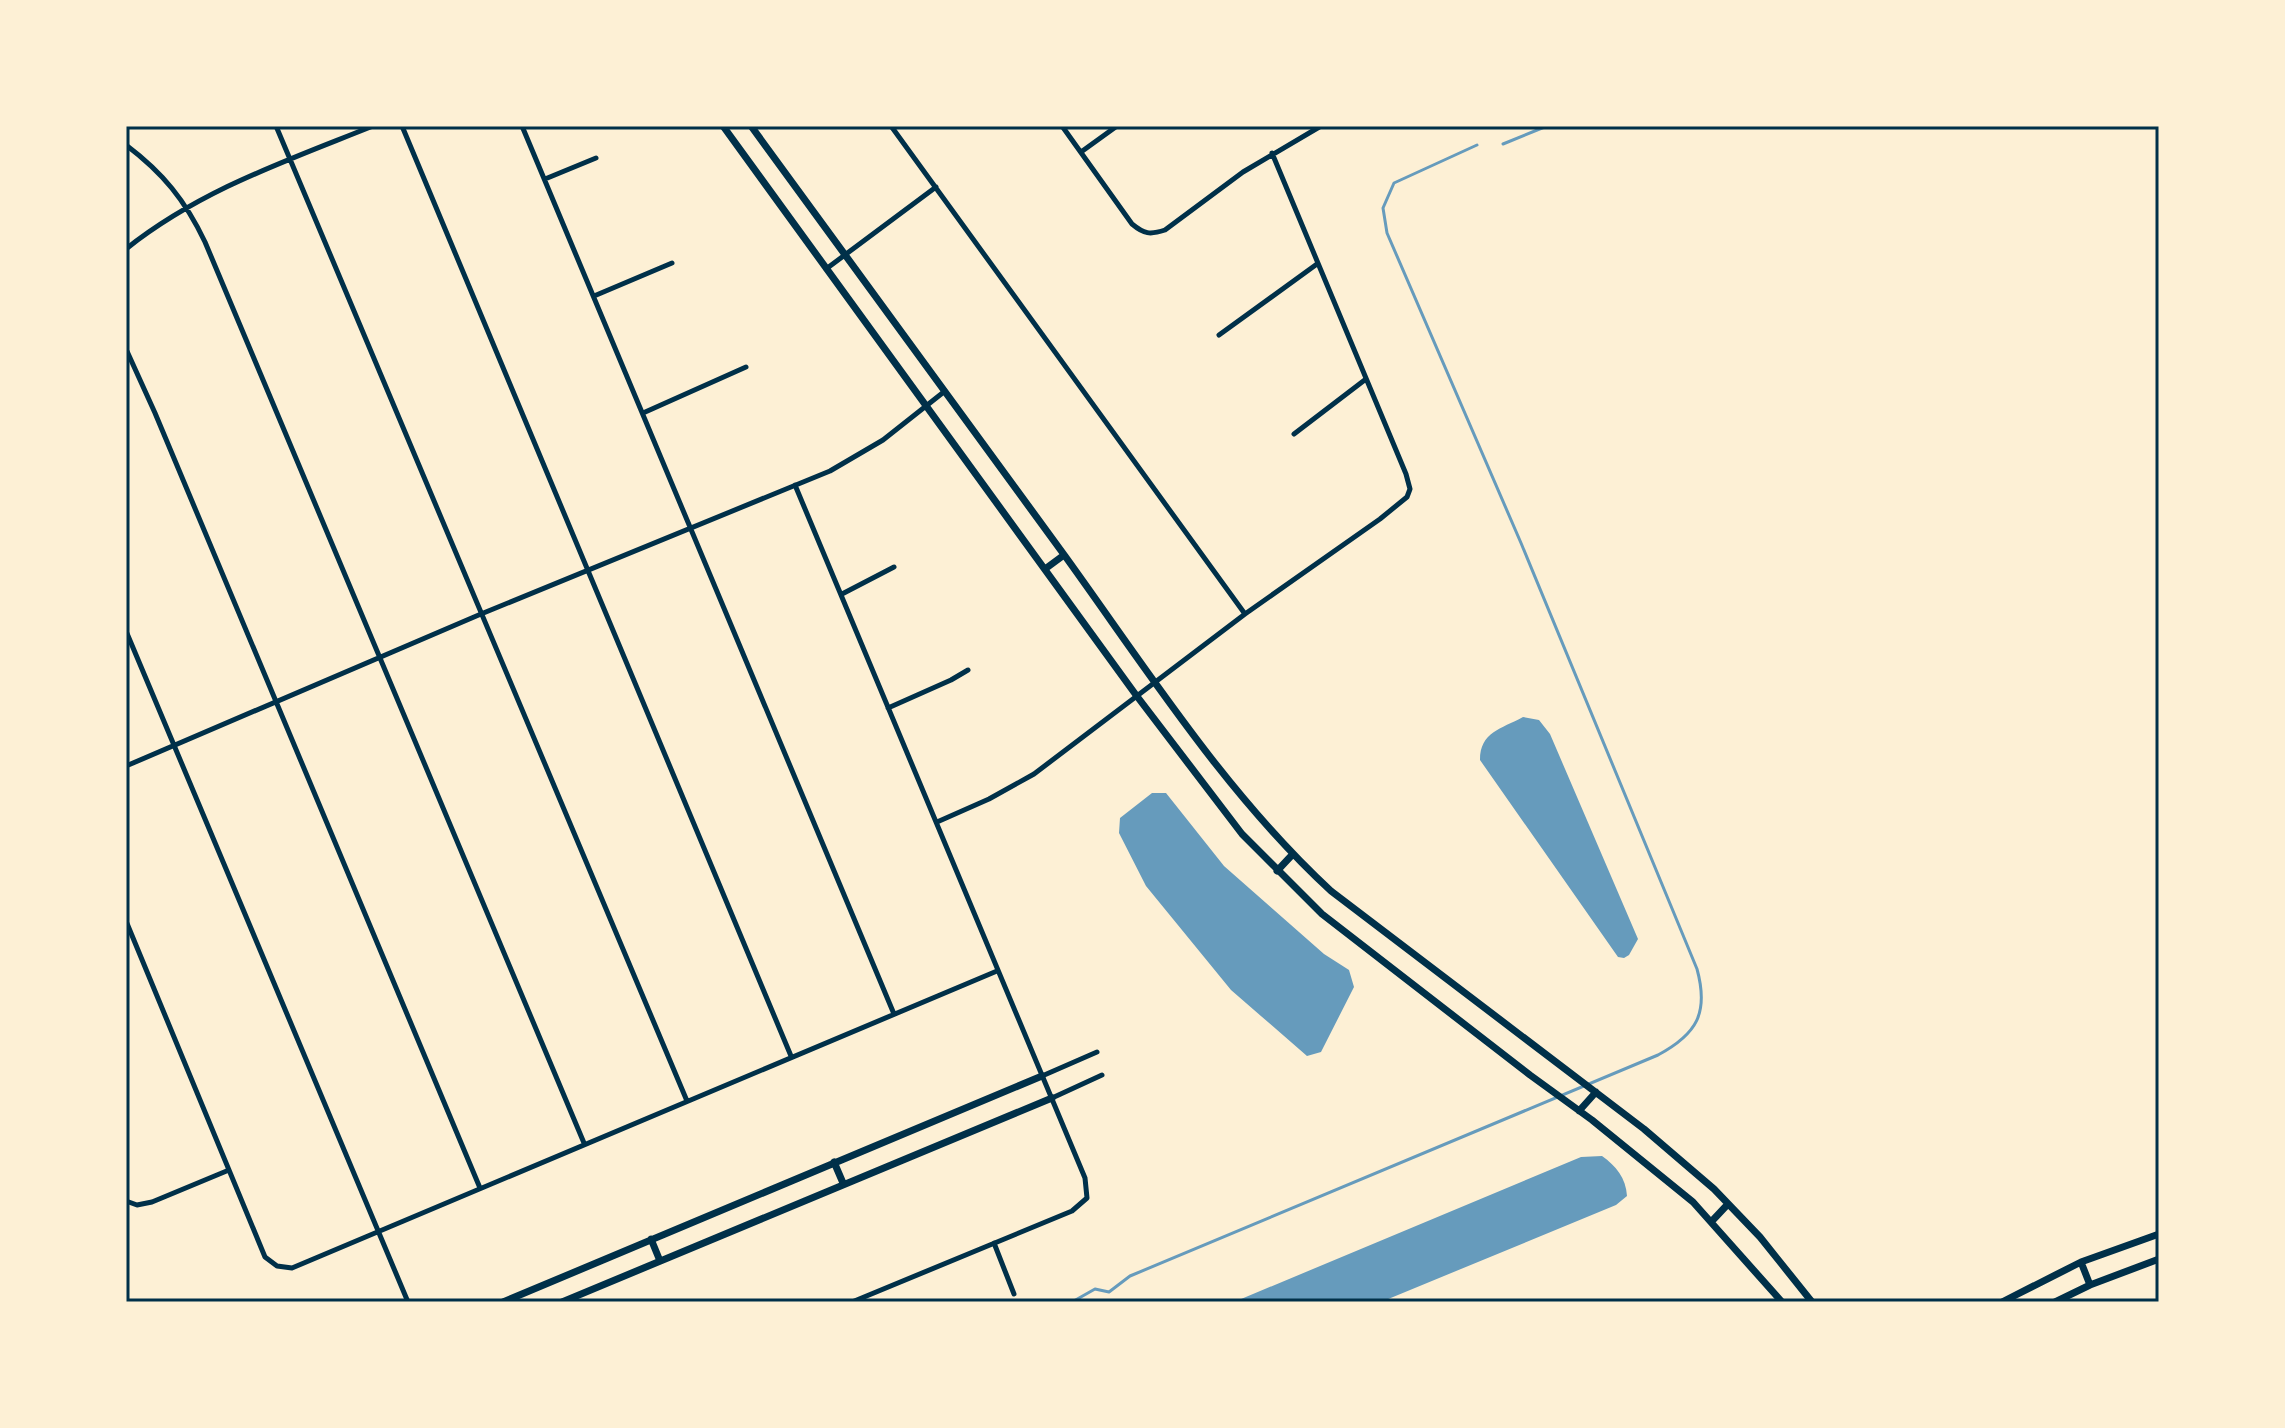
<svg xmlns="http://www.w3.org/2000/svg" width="2285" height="1428" font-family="'Libre Baskerville',serif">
	<rect width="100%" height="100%" fill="#fdf0d5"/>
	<path fill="#669bbc" d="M1523 717 1539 720 1550 734 1638 939 1629 955 1624 958 1618 957 1480 760C1480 732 1501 729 1523 717Z
		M1152 793H1166L1224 866 1324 954 1349 970 1354 987 1321 1052 1307 1056 1231 990 1146 886 1119 833 1120 818Z
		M1602 1156C1616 1166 1626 1178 1627 1196L1616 1205 1381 1302H1234L1581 1157Z"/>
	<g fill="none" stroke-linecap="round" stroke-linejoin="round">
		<path stroke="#669bbc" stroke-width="3" d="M1503 144 1547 126
			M1072 1302 1095 1289 1109 1292 1130 1276 1658 1055C1697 1034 1709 1013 1697 969L1521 543 1387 233 1383 208 1394 183 1477 145"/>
		<path stroke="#003049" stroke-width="5" d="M276 126 687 1101
			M402 126 791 1056
			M522 126 894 1014
			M891 126 1245 614
			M1062 126 1132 224C1144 234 1150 235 1165 230L1243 172 1321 126
			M126 145C163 173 185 200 205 242L584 1143
			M1081 152 1117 126
			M545 179 596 158
			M126 249C200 190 286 161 373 126
			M826 269 936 187
			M594 296 672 263
			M1219 335 1317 264
			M126 349 155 413 480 1188
			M643 413 746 367
			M1294 434 1366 379
			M795 485 1085 1178 1087 1198 1072 1211 852 1302
			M842 594 894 567
			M126 631 408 1302
			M888 708 951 680 968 670
			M126 766 481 614 830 471 883 440 945 391
			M937 822 989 799 1034 774 1245 614 1380 519 1407 497 1410 489 1406 474 1272 153
			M126 921 265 1257 277 1266 292 1268 997 971
			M1042 1076 1097 1052
			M1052 1098 1102 1075
			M126 1201 137 1205 152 1202 229 1170
			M994 1243 1014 1294"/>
		<path stroke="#003049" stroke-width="7" d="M834 1162 843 1183
			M651 1239 660 1261
			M503 1302 1042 1076
			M562 1302 1052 1098"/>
		<path stroke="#003049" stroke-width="7" d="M723 126 1136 695 1242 834 1322 914 1530 1075 1592 1120 1693 1202 1782 1302
			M751 126C855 270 961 412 1065 556 1148 671 1226 794 1331 891L1644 1129 1714 1189 1760 1237 1812 1302
			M1045 569 1064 555
			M1277 871 1292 855
			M1579 1111 1596 1092
			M1712 1221 1728 1204
			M2081 1262 2090 1285
			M2002 1302 2081 1262 2159 1234
			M2055 1302 2090 1285 2159 1259"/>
	</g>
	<rect width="2285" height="1428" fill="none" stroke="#fdf0d5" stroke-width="256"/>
	<rect x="128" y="128" width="2029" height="1172" fill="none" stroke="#003049" stroke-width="3"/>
</svg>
